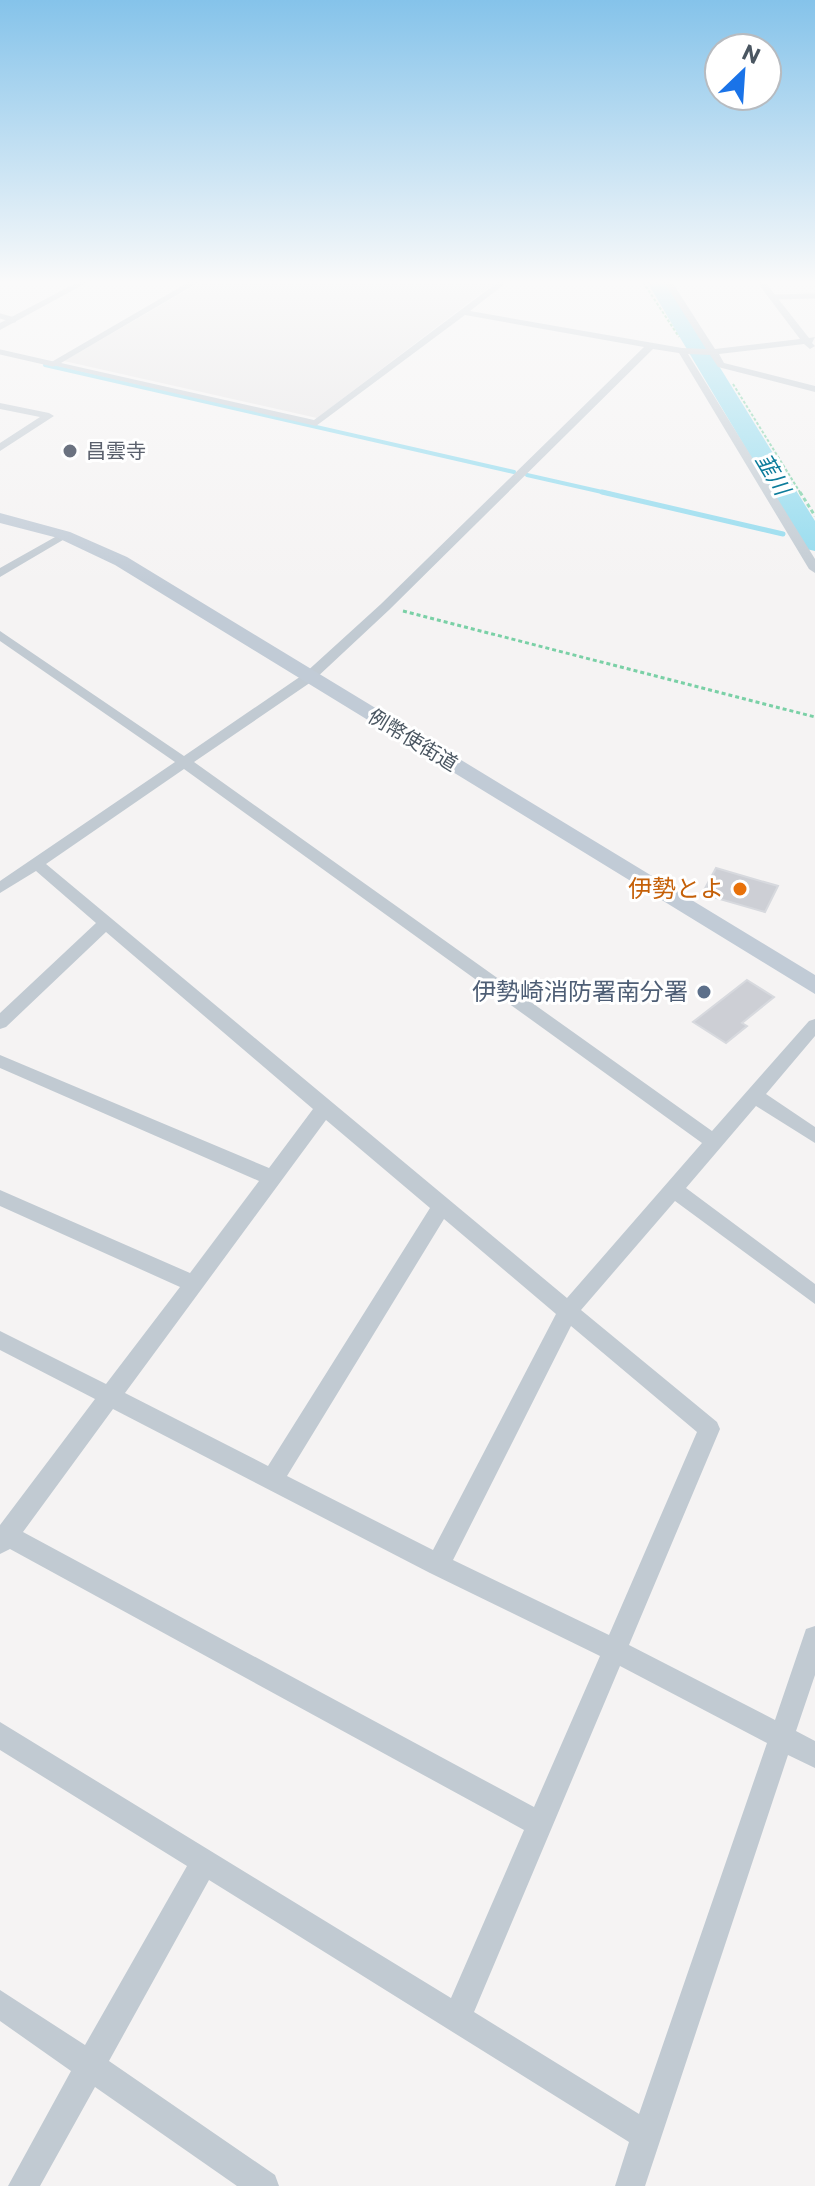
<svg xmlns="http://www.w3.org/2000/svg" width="815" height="2186" font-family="Commissioner,'Noto Sans JP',sans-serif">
	<rect width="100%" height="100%" fill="#f5f3f3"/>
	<path fill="#e6e4e5" d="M201 282H496L317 418 64 361Z"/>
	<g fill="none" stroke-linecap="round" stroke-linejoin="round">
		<path stroke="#90daee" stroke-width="4" d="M45 365 514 472
			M527 475 611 494"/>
		<path stroke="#90daee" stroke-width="5" d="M602 492 783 534
			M801 535 811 536"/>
		<path fill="#90daee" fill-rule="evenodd" d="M647 282H667L815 521V551L806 549 802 543Z"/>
	</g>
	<path fill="#cdcfd5" stroke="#d7d9de" stroke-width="2" d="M716 868 778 886 765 912 702 894Z
		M747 980 774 997 742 1023 747 1026 726 1043 693 1022Z"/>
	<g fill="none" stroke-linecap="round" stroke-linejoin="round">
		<path stroke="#7ad0a6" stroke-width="2" stroke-dasharray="3 2" stroke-linecap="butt" d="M643 282 679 337
			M733 384 801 494"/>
		<path stroke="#7ad0a6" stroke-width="3" stroke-dasharray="4 3" stroke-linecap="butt" d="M800 492 815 516
			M403 611 815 717"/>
		<path stroke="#c1cad2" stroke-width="5" d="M773 297 815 296
			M0 316 14 320
			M0 352 53 364"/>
		<path fill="#c1cad2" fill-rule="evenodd" d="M78 282H88L0 330V323Z
			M189 282H199L61 363 314 420 498 282H507L470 311 682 348 706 349 664 282H672L715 349 800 339 757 282H765L809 338 815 337 812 343 815 346 810 349 804 344 719 354 724 363 815 386V392L718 367 710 355 688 354 815 559V573L809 569 679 353 653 349 389 610 314 680 194 762 712 1131 809 1021 815 1019V1036L766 1094 815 1127V1143L756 1106 686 1188 815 1284V1304L675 1201 581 1310 717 1422 720 1429 629 1645 775 1720 806 1629 815 1626V1675L796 1731 815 1741V1768L788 1755 645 2186H615L629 2142 209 1880 109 2061 275 2175 279 2186H237L95 2087 40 2186H8L71 2071 0 2021V1990L85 2045 187 1866 0 1750V1722L451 1998 524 1830 10 1549 0 1554V1525L95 1399 0 1350V1331L106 1384 180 1287 0 1206V1190L190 1273 259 1181 0 1068V1055L269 1168 313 1109 106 932 6 1027 0 1029V1013L96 923 36 871 0 893V881L175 762 0 641V631L184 756 304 674 381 604 644 347 465 315 316 426 48 364ZM184 769 702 1143 567 1298 46 864ZM326 1120 430 1208 268 1466 125 1393ZM444 1219 556 1314 433 1550 287 1476ZM571 1326 697 1432 609 1635 453 1560ZM113 1409 430 1573 600 1656 534 1807 23 1532ZM620 1666 767 1743 639 2114 474 2012Z
			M0 403 49 413 54 416 0 451V443L40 417 0 409Z
			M64 532 70 535 68 537 0 577V568Z"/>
		<path fill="#c1cbd6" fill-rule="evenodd" d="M0 513 70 532 127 557 815 975V994L115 565 58 538 0 523Z"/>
	</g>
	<linearGradient id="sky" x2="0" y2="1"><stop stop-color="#85c3ea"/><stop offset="0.48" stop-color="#fafafa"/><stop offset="1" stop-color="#fafafa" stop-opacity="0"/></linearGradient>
	<rect width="815" height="588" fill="url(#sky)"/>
	<circle fill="#6b7280" stroke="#fff" stroke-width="3" cx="70" cy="451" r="8"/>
	<circle fill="#e8710a" stroke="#fff" stroke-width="3" cx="740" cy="889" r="8"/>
	<circle fill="#5c6f8a" stroke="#fff" stroke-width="3" cx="704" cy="992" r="8"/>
	<g text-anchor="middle" stroke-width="6" stroke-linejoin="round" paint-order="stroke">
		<g font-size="20" fill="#5b616d" stroke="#fff" text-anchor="start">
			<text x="86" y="458">昌雲寺</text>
		</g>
		<g font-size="20" fill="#4a5661" stroke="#fff">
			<text transform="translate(413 740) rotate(31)" y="7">例幣使街道</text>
		</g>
		<g font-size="22" font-style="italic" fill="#0c7c9b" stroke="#fff">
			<text transform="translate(773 474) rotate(59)" y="8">韮川</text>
		</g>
		<g font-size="24" fill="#c56008" stroke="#fff" text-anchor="end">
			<text x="724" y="897">伊勢とよ</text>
		</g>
		<g font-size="24" fill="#4e5e75" stroke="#fff" text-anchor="end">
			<text x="688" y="1000">伊勢崎消防署南分署</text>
		</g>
	</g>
	<g transform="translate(743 72) rotate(25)"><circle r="38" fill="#ffffff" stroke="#b7bbc0" stroke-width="2"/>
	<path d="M0-6L14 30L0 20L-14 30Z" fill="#1a73e8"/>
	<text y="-12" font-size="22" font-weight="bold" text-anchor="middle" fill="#4a5661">N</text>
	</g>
</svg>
